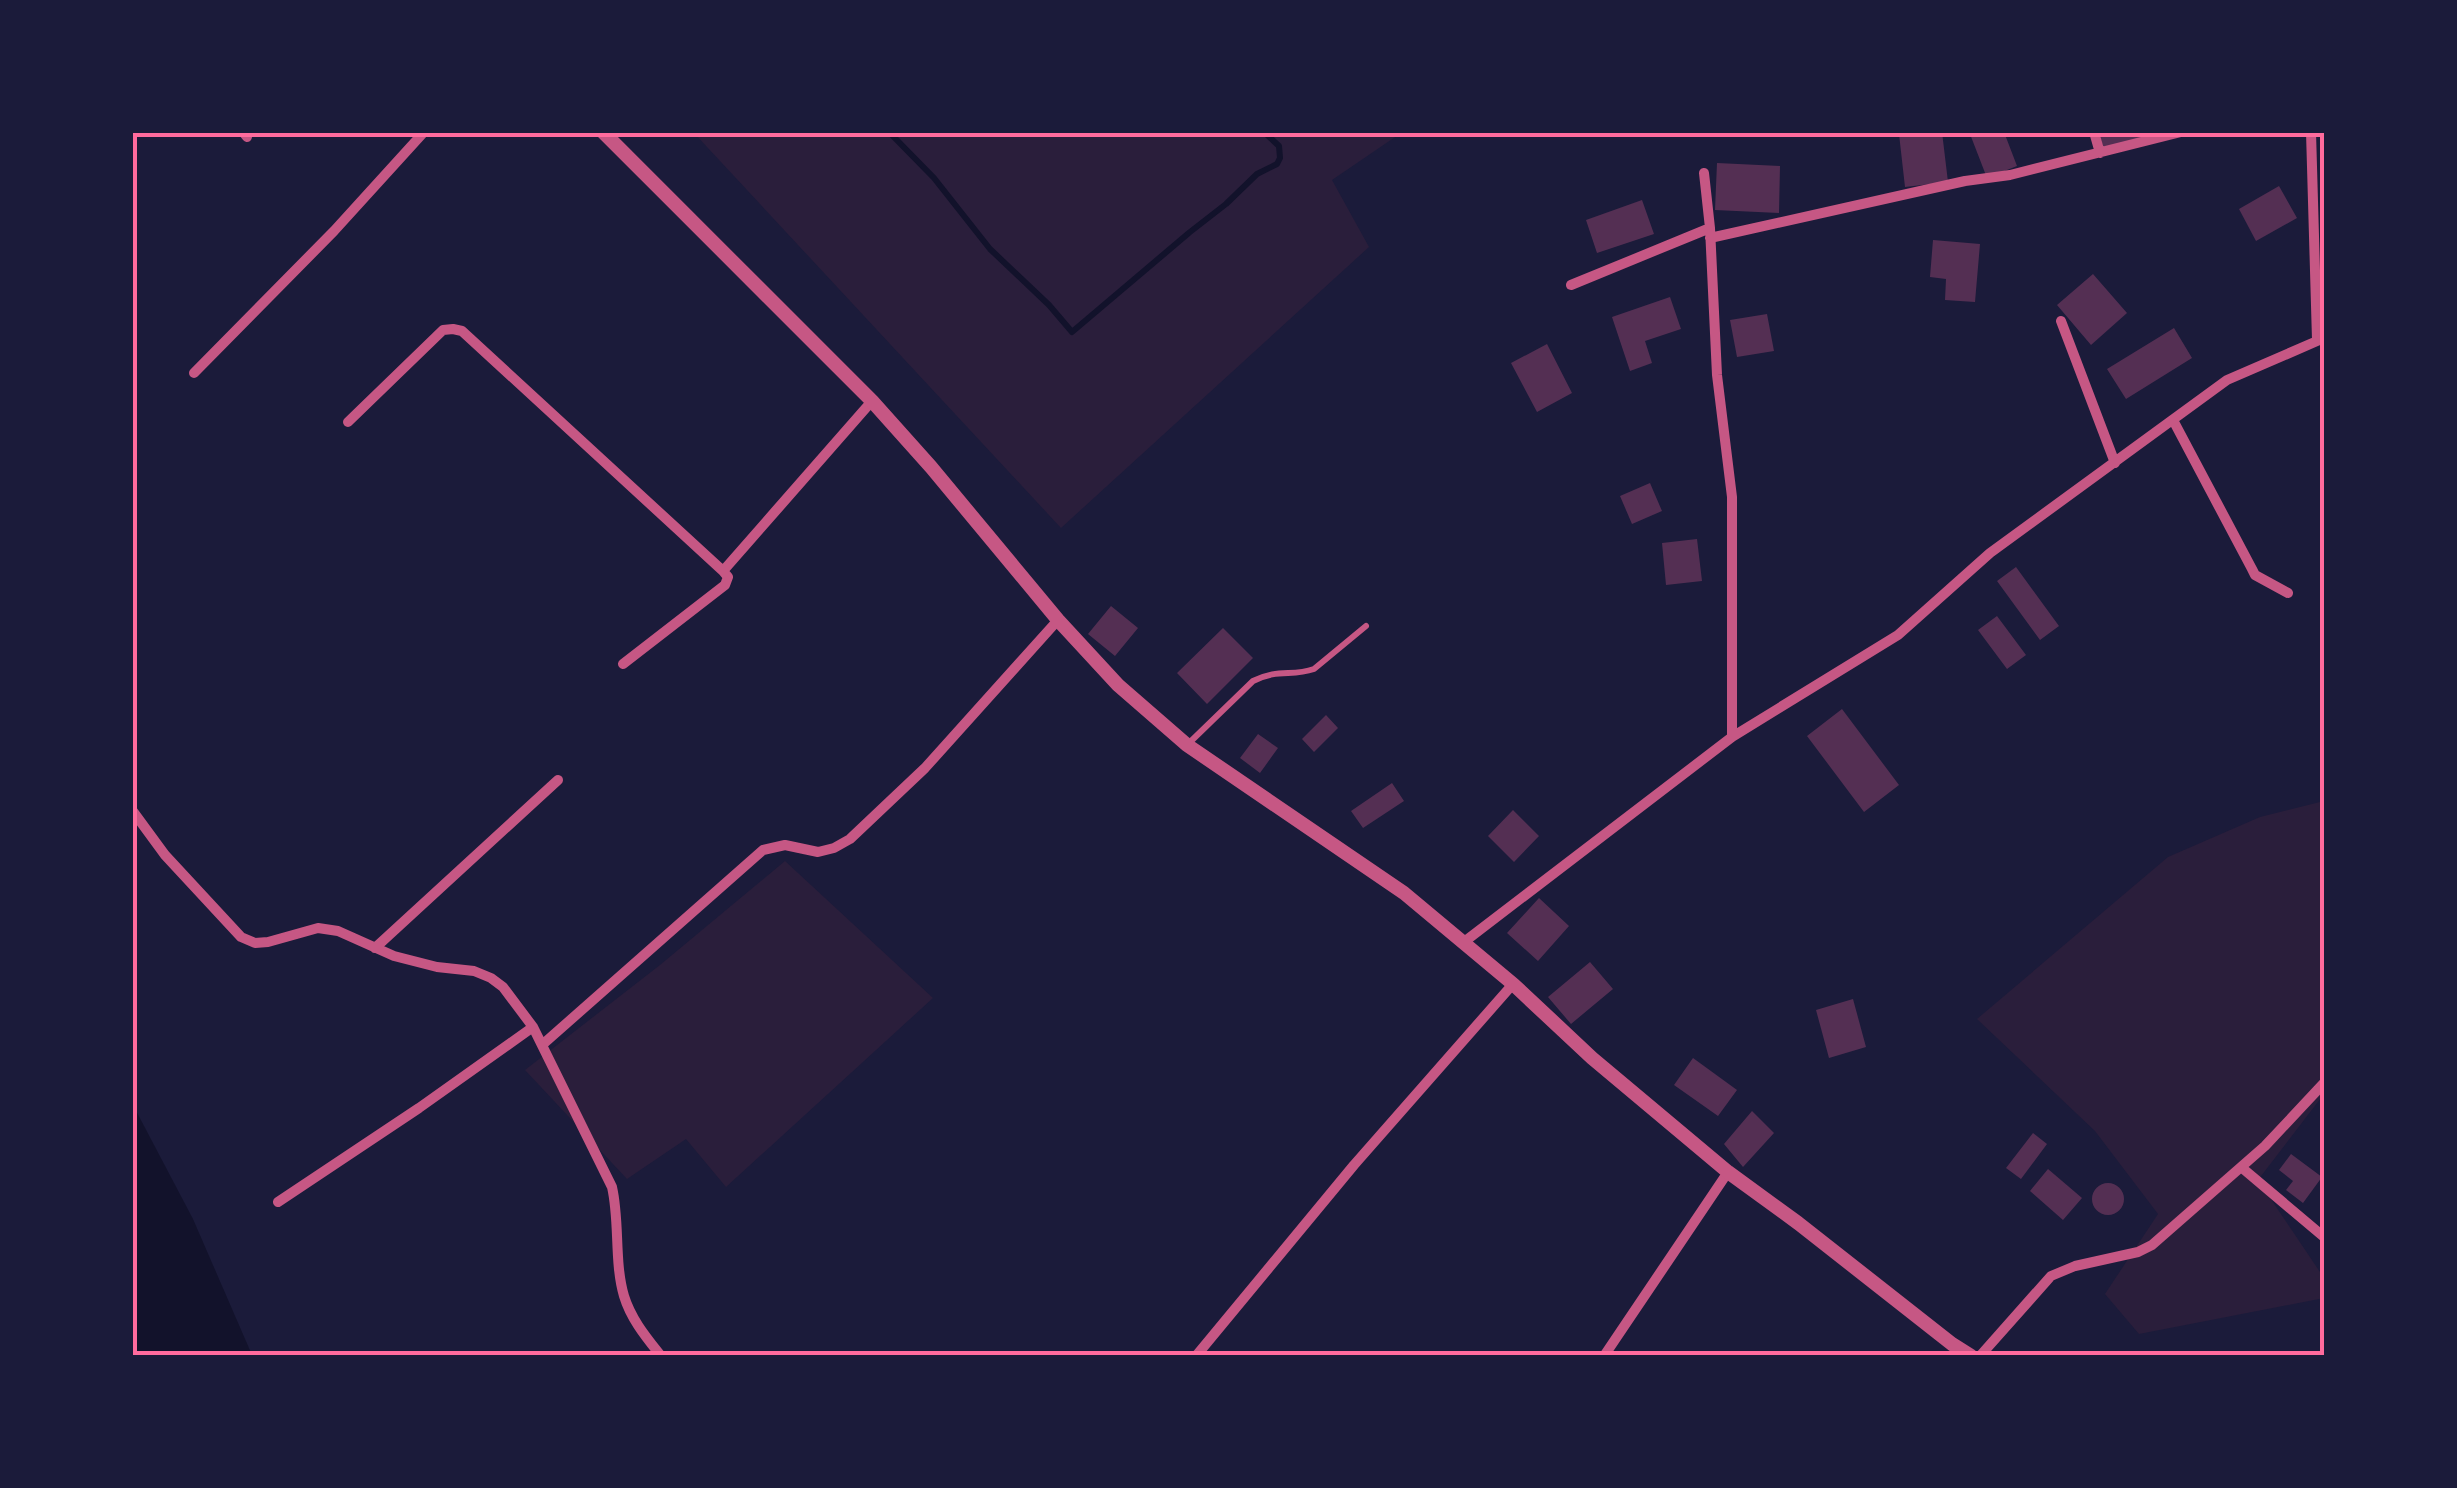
<svg xmlns="http://www.w3.org/2000/svg" width="2457" height="1488" font-family="'IBM Plex Sans',sans-serif">
	<rect width="100%" height="100%" fill="#1b1b3a"/>
	<path fill="#2a1e3b" d="M694 133H1401L1332 180 1369 247 1061 528Z
		M2324 801V1094L2258 1180 2324 1278V1298L2139 1334 2105 1294 2158 1214 2095 1131 1977 1019 2168 857 2260 817Z
		M785 861 933 998 726 1187 686 1139 627 1179 525 1070 660 965Z"/>
	<path fill="#12122b" d="M133 1105 193 1219 252 1355H133Z"/>
	<g fill="none" stroke-linecap="round" stroke-linejoin="round">
		<path stroke="#12122b" stroke-width="6" d="M889 132 934 178 990 249 1049 305 1072 332 1190 232 1226 204 1257 174 1277 164 1280 158 1279 146 1264 132"/>
	</g>
	<path fill="#542f53" d="M1912 132H1942L1948 182 1905 187 1899 134Z
		M1974 132H2004L2017 166 1987 178 1970 134Z
		M2099 132H2143L2144 138 2103 147Z
		M1717 163 1780 166 1779 213 1715 210Z
		M2279 186 2297 218 2256 241 2239 209Z
		M1642 200 1654 234 1597 253 1586 220Z
		M1933 240 1980 244 1975 302 1945 300 1946 279 1930 277Z
		M2093 274 2127 313 2091 345 2057 305Z
		M1670 297 1681 329 1645 341 1652 363 1630 371 1612 317Z
		M1767 314 1774 351 1737 357 1730 320Z
		M2174 328 2192 358 2126 399 2107 369Z
		M1547 344 1572 393 1537 412 1511 363Z
		M1650 483 1662 511 1632 524 1620 496Z
		M1697 539 1702 581 1666 585 1662 543Z
		M2016 567 2059 626 2040 640 1997 581Z
		M1111 606 1138 628 1115 656 1088 634Z
		M1997 616 2026 655 2007 669 1978 630Z
		M1223 628 1253 658 1207 704 1177 673Z
		M1842 709 1899 785 1864 812 1807 736Z
		M1326 715 1338 728 1314 752 1302 739Z
		M1258 734 1278 748 1260 773 1240 758Z
		M1392 783 1404 801 1363 828 1351 811Z
		M1513 810 1539 836 1514 862 1488 836Z
		M1539 898 1569 926 1538 961 1507 933Z
		M1590 962 1613 989 1571 1024 1548 997Z
		M1853 999 1866 1047 1829 1058 1816 1010Z
		M1693 1058 1737 1090 1718 1116 1674 1085Z
		M1752 1111 1774 1133 1743 1167 1724 1144Z
		M2033 1133 2047 1144 2021 1179 2006 1168Z
		M2291 1154 2322 1177 2303 1203 2286 1190 2293 1181 2279 1170Z
		M2048 1169 2082 1198 2063 1220 2030 1191Z
		M2092 1199a16 16 0 1 1 32 0a16 16 0 1 1-32 0Z"/>
	<g fill="none" stroke-linecap="round" stroke-linejoin="round">
		<path stroke="#c65784" stroke-width="6" d="M1187 745 1253 681C1279 668 1291 677 1314 669L1366 626"/>
		<path stroke="#c65784" stroke-width="10" d="M243 132 247 137
			M2094 132 2100 153
			M2311 132 2317 340
			M1704 173 1710 228 1717 375 1732 497V737
			M1710 238 1965 181 2010 175 2181 132
			M1571 285 1710 228
			M2061 321 2115 463
			M194 373 334 231 424 132
			M2173 420 2252 569 2255 575 2288 593
			M348 422 443 330 453 329 462 331 723 571
			M623 664 725 585 728 577 723 571 872 401
			M132 810 165 855 241 937 255 943 268 942 318 928 338 931 394 956 437 967 474 971 491 978 503 987 533 1027 612 1187C620 1222 614 1262 624 1296 631 1319 646 1337 661 1356
			M1464 942 1732 737 1898 635 1990 553 2227 380 2324 338
			M375 948 558 780
			M542 1045 763 850 785 845 818 852 834 848 850 839 925 768 1058 620
			M2241 1167 2324 1237
			M278 1202 419 1108 533 1027
			M1196 1356 1354 1165 1513 984
			M1604 1356 1728 1172
			M1980 1356 2051 1276 2075 1266 2138 1252 2152 1245 2265 1146 2324 1083"/>
		<path stroke="#c65784" stroke-width="14" d="M603 132 872 401 931 467 1058 620 1118 685 1187 745 1404 893 1513 984 1592 1058 1728 1172 1798 1223 1952 1344 1971 1356"/>
	</g>
	<rect width="2457" height="1488" fill="none" stroke="#1b1b3a" stroke-width="270"/>
	<rect x="135" y="135" width="2187" height="1218" fill="none" stroke="#ff6b9d" stroke-width="4"/>
</svg>
